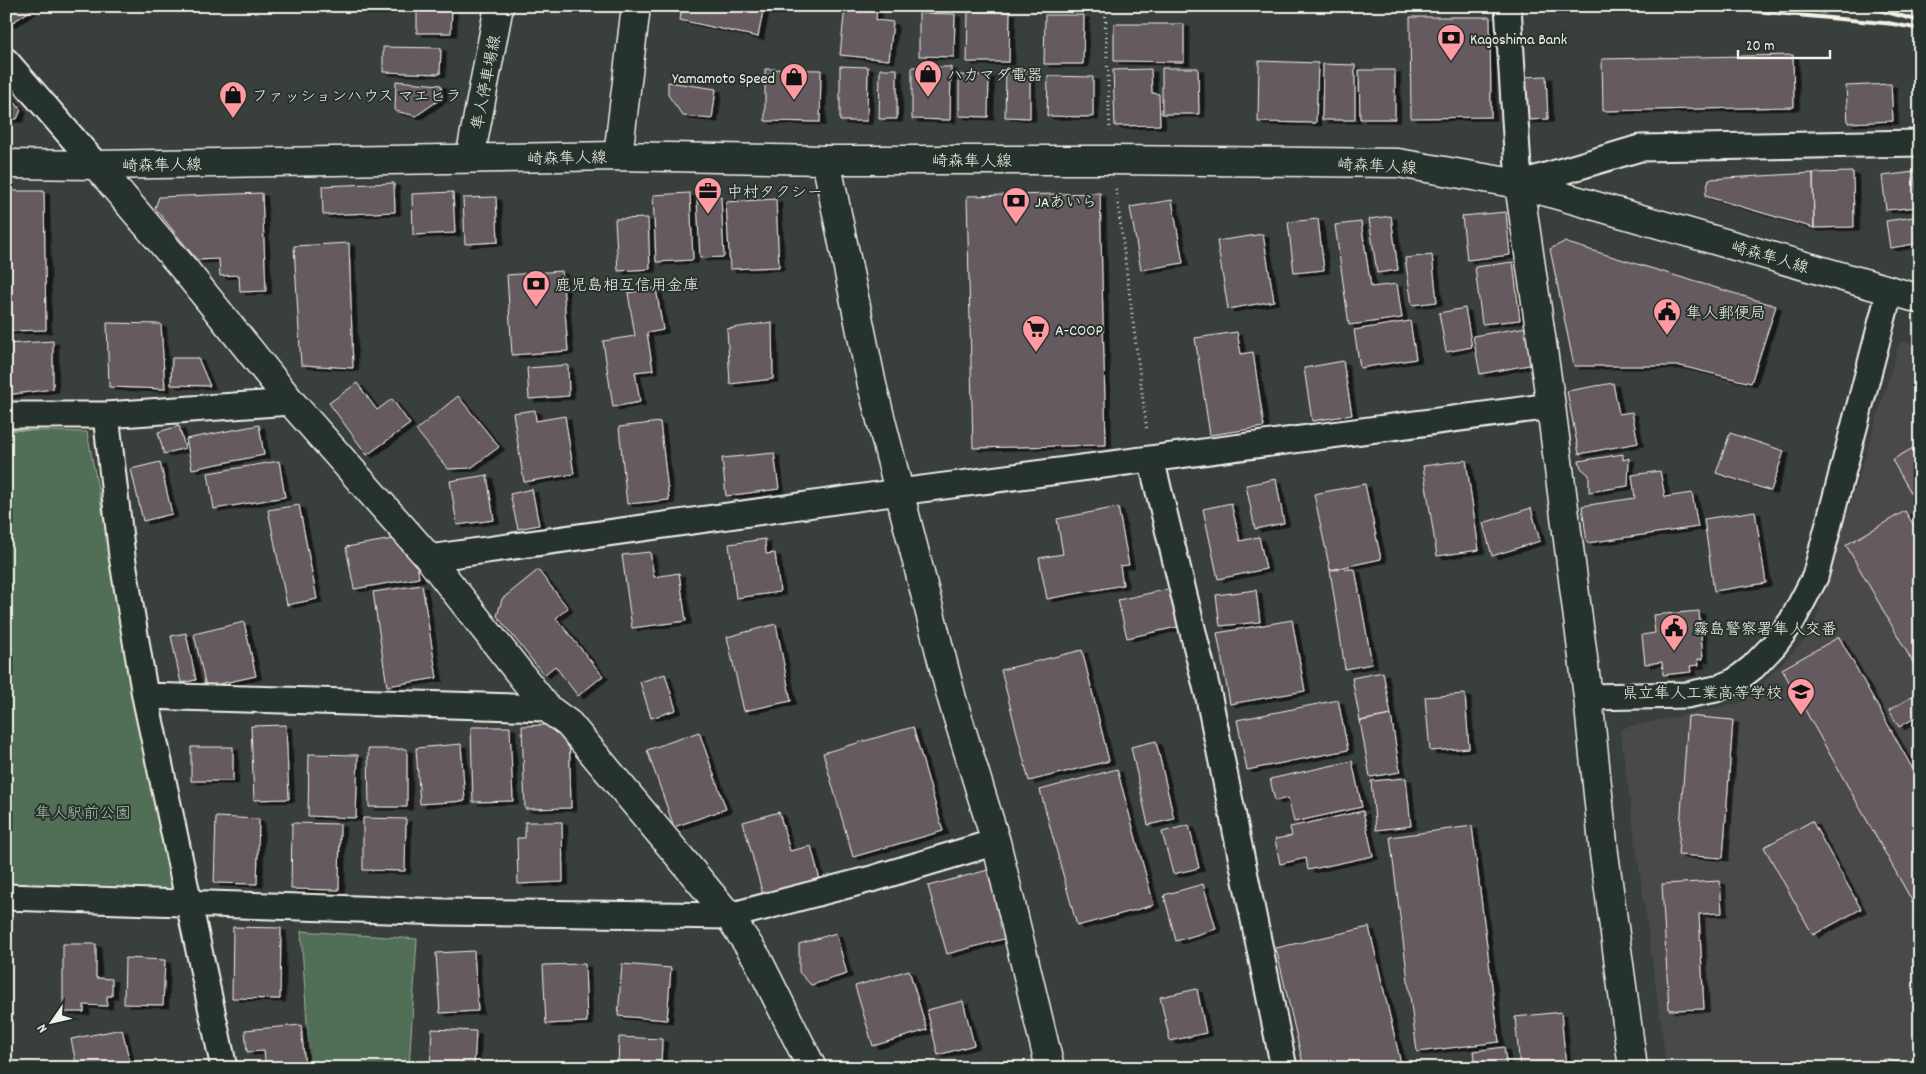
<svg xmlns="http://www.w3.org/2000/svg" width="1926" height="1074" font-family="Dekko,'Klee One',sans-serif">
	<defs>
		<filter id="shadow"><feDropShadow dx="5.5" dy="3" stdDeviation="0" flood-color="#0009"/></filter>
	</defs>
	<rect width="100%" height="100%" fill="#393f3c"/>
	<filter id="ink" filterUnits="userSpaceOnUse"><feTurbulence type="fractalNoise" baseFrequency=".02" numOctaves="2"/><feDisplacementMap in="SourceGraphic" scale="10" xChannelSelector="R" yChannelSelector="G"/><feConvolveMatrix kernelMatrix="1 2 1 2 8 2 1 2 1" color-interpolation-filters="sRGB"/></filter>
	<g filter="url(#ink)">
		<path fill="#494a49" d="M1900 341 1920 346V1068H1667L1620 729 1744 702 1812 632Z"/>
		<path fill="#516e56" stroke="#a2b09f" d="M6 430 87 432 176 891 6 888Z
			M301 931 417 939 409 1068H310Z"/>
		<path fill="#655a5e" stroke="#f4f1e8" filter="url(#shadow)" d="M6 6H38L10 24 6 20Z
			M417 6H452L451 33H417Z
			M682 6H764L758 37 680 20Z
			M845 6H877L876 20 893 22 889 60 840 55Z
			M968 11 1010 12 1009 62H967Z
			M919 13 955 14 954 57 919 56Z
			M1045 15H1084L1083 64H1044Z
			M1410 17H1490L1491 117 1411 118Z
			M1114 24H1184V62L1114 61Z
			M383 47 441 48 440 74 383 72Z
			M1793 55 1794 107 1603 111 1602 59Z
			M1259 61 1318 63 1316 123 1258 122Z
			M1323 64 1355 65V120H1322Z
			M840 66 868 67 867 121H840Z
			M912 67H951L950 120 912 119Z
			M1162 68H1198L1199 114H1162Z
			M765 69 821 70 820 122 765 121Z
			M880 69H897V119H879Z
			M1151 69 1152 93 1159 94 1160 125 1115 126 1113 70Z
			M1006 70H1030V118L1005 117Z
			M1359 70H1395V119H1360Z
			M959 75H989L988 117 959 116Z
			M1048 76 1093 77V117L1047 116Z
			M1546 76 1548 119 1526 120 1524 77Z
			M396 81 441 85 442 98 416 116 395 111Z
			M668 82 716 89 712 119 683 116 668 95Z
			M1891 84 1893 121 1848 123 1846 86Z
			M6 91 21 110 17 119H6Z
			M1853 172 1854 227 1814 228 1813 173Z
			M1914 172 1918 207 1886 210 1882 176Z
			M1813 173 1814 228 1705 196 1709 179Z
			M394 183 395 212 323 215 322 186Z
			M6 191H44L46 330 6 331Z
			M453 192 455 233 413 235 412 194Z
			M262 193 266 291 240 292 239 275 220 276 219 259 197 260 155 208 159 197Z
			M690 193 693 260 656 262 653 195Z
			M1100 193 1106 445 973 448 967 196Z
			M496 197 498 242 465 244 463 198Z
			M721 197 724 257 700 258 697 198Z
			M776 199 779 267 730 269 726 202Z
			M1172 200 1183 263 1141 270 1130 207Z
			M1506 212 1510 255 1467 260 1462 216Z
			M1391 216 1398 270 1377 273 1369 219Z
			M1920 216V243L1890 248 1886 221Z
			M648 218 650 269 618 271 615 219Z
			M1318 219 1324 270 1294 273 1288 222Z
			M1361 222 1371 287 1397 284 1402 318 1349 325 1335 225Z
			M1263 234 1274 301 1228 309 1217 241Z
			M1564 242 1776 306 1751 383 1681 366H1574L1550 249Z
			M349 243 353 368 301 365 294 246Z
			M1432 255 1437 302 1412 305 1405 258Z
			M1513 262 1520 320 1482 324 1475 267Z
			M562 271 568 351 512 355 507 275Z
			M656 288 663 330 647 333 653 370 635 372 640 402 613 407 603 341 635 336 628 293Z
			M1465 308 1472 347 1446 352 1439 313Z
			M1410 321 1416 359 1360 368 1354 330Z
			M772 322 773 379 730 384 727 329Z
			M107 323 161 324 165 389 109 387Z
			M1527 327 1534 364 1480 374 1473 336Z
			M1237 332 1241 354 1253 352 1264 427 1210 435 1195 338Z
			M53 341V389L6 395V344Z
			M172 358H198L210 386 171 385Z
			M1343 361 1352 415 1312 421 1304 368Z
			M568 365 569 396 529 399 527 368Z
			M357 383 377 410 392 399 410 424 367 455 329 403Z
			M1613 383 1619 414 1632 412 1638 443 1579 454 1567 391Z
			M458 396 499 447 471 468 448 469 416 430Z
			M535 410 536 421 565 416 574 474 524 482 513 413Z
			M660 422 669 500 627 504 619 427Z
			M259 425 264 455 192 469 186 439Z
			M179 426 185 448 164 454 158 432Z
			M1730 433 1784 451 1771 491 1716 473Z
			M1920 444V508L1892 460Z
			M774 453 779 489 726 496 722 458Z
			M1623 454V460L1629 458 1628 486 1589 492V475L1581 468 1579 461Z
			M1466 460 1479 550 1437 556 1423 466Z
			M279 461 285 497 214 509 208 473Z
			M160 462 172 514 143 521 131 469Z
			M1660 471 1665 497 1692 493 1698 527 1587 543 1582 506 1635 498 1632 475Z
			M487 475 494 520 457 525 450 481Z
			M1276 479 1284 523 1255 529 1246 485Z
			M1365 484 1381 559 1330 570 1314 494Z
			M532 489 539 525 518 529 510 494Z
			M1231 503 1240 541 1259 537 1266 569 1218 579 1203 509Z
			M299 505 317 599 287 605 268 510Z
			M1118 507 1129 565 1120 566 1123 585 1047 599 1039 558 1063 554 1057 519Z
			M1531 508 1540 541 1492 556 1483 523Z
			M1755 511 1766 583 1714 591 1704 519Z
			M1905 511 1920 536V675L1846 545Z
			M393 539 416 558 419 578 354 589 346 547Z
			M765 539 766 554 775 553 780 592 736 598 729 544Z
			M650 552 654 577 679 573 686 621 632 628 622 555Z
			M1355 569 1372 664 1345 669 1330 570Z
			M538 570 568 608 556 618 603 676 578 696 555 666 544 675 497 616 502 599Z
			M422 585 437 678 387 686 373 592Z
			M1178 587 1186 625 1127 638 1118 600Z
			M1256 590 1260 622 1220 626 1216 595Z
			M1699 611 1703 659H1698L1699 665 1690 666 1691 672 1663 675 1662 662 1645 664 1642 635 1655 633 1653 615Z
			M1292 620 1305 691 1230 704 1217 633Z
			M244 622 256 676 206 687 194 634Z
			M776 624 791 701 744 711 727 637Z
			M186 633 196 680 181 683 171 636Z
			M1839 637 1920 782V915L1782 669Z
			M1082 650 1109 761 1029 781 1001 670Z
			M1383 672 1391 715 1360 721 1352 678Z
			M665 674 676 710 651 718 640 682Z
			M1920 692V715L1899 727 1889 710Z
			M1465 694 1469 748 1430 751 1425 697Z
			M1338 700 1348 750 1247 770 1237 720Z
			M1391 715 1400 772 1370 777 1360 721Z
			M1688 716 1733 720 1723 858 1678 855Z
			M569 724 571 808 525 809 522 726Z
			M286 725 289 799 254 800 251 726Z
			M471 727H510L513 801 473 802Z
			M913 727 943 831 853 857 823 753Z
			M699 732 726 809 674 827 647 750Z
			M1156 741 1174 819 1148 825 1131 747Z
			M461 744 465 801 420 804 416 748Z
			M191 747H233V781H191Z
			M368 749H407V807H369Z
			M309 754 358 755 356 818 308 816Z
			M1352 761 1362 807 1294 822 1288 798 1275 801 1270 779Z
			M1117 769 1154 905 1077 926 1040 790Z
			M1406 778 1411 826 1376 830 1371 781Z
			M1363 811 1373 856 1308 870 1306 858 1280 864 1275 839 1292 836 1290 827Z
			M779 812 790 851 811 846 820 880 763 895 743 822Z
			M216 817 259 819 257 884 214 883Z
			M363 818 406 819 405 871 363 870Z
			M1812 821 1861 909 1813 935 1764 847Z
			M525 822H562L563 882 518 884 517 838H525Z
			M292 823 340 824 339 890 291 889Z
			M1189 825 1199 868 1173 874 1162 832Z
			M1472 826 1499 1042 1417 1052 1390 837Z
			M988 870 1007 938 947 954 928 886Z
			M1720 881 1722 913 1699 914 1704 1009 1669 1010 1662 884Z
			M1203 884 1216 929 1176 941 1164 895Z
			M233 927 281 928 280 999 232 998Z
			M1369 927 1402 1068H1304L1276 948Z
			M836 933 847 974 811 985 799 972V944Z
			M63 944H96V978L112 979V996H107V1006L84 1005V1012H63Z
			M474 951 478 1011 440 1013 436 953Z
			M125 958 165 960 163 1005 124 1004Z
			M585 964 587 1022 546 1024 543 965Z
			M622 964 671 968 667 1020 618 1016Z
			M909 970 927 1030 873 1046 855 986Z
			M1197 989 1206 1033 1170 1041 1160 997Z
			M963 1001 974 1045 938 1055 927 1010Z
			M1561 1012 1566 1068H1520L1515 1017Z
			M301 1025 305 1067 266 1068 264 1051 247 1052 245 1030Z
			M122 1029 131 1068H77L71 1039Z
			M432 1029 476 1031 474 1068H430Z
			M619 1037 662 1039 661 1068H618Z
			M1504 1047 1507 1068H1476L1474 1051Z
			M1884 1059 1920 1067V1068H1882Z
			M984 1060 986 1068H960Z
			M537 1062 582 1066V1068H537Z"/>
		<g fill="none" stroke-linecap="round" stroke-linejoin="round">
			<defs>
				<path id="minor" d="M1508 6 1519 184 1640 148 1920 143
					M6 61 96 165
					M6 415H106L291 402
					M106 415 122 556 145 696 224 1068
					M1151 459 1209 698 1284 1068
					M429 558 899 492 1551 406
					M145 696 547 708
					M1588 697 1687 695 1716 689 1735 681 1753 667 1774 645 1792 621 1815 577 1890 290
					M6 897 445 912 729 916 875 878 996 842"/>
				<path id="tertiary" d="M826 160 872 385 952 699 996 842 1050 1068
					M96 165 185 270 291 402 429 558 547 708 569 724 729 916 757 958 812 1068
					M1519 184 1551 406 1588 697 1604 853 1633 1068"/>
				<path id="secondary" d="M618 156 636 6
					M470 158 499 6
					M6 164 96 165 618 156 826 160H1112L1398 163 1519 184 1920 299"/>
			</defs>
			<use href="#minor" stroke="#f4f1e8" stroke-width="29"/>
			<use href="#tertiary" stroke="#f4f1e8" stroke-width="31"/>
			<use href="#secondary" stroke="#f4f1e8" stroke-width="31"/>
			<path stroke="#f4f1e8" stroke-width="3" stroke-dasharray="1 4" stroke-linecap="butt" d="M1105 6 1110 131
				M1116 189 1147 431"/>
			<use href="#minor" stroke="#26332d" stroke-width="25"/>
			<use href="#tertiary" stroke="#26332d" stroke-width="28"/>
			<use href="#secondary" stroke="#26332d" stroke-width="28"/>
			<path stroke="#f4f1e8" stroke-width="4" d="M1701 6 1894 24
				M1791 6 1824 12
				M1864 6 1920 21
				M1888 23 1920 29"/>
		</g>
	</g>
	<defs>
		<symbol id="bank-pin" viewBox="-11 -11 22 30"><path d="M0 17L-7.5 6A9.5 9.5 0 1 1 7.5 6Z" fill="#ff9aa2" stroke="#26332d"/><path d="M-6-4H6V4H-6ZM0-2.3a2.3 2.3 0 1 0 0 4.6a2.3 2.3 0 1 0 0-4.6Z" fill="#111"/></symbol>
		<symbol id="shop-pin" viewBox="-11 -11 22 30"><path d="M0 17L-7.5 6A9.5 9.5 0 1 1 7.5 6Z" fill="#ff9aa2" stroke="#26332d"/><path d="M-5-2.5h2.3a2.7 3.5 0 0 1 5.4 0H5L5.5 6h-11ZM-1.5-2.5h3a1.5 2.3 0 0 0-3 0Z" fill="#111"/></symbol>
		<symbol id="office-pin" viewBox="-11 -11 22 30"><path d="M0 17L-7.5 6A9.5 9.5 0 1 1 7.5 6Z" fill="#ff9aa2" stroke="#26332d"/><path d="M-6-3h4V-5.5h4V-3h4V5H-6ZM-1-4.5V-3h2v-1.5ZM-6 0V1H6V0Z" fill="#111"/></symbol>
		<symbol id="civic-pin" viewBox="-11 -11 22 30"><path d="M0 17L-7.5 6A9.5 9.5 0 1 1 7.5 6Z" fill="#ff9aa2" stroke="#26332d"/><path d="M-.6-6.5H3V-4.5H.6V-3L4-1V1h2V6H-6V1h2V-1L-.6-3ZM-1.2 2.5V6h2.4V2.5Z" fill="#111"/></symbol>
		<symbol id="supermarket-pin" viewBox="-11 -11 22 30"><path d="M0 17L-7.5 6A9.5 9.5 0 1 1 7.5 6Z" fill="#ff9aa2" stroke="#26332d"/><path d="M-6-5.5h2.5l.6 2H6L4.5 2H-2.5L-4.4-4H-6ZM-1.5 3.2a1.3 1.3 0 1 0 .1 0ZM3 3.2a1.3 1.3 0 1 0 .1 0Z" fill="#111"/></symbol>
		<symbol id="school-pin" viewBox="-11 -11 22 30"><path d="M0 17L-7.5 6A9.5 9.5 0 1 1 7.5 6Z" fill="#ff9aa2" stroke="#26332d"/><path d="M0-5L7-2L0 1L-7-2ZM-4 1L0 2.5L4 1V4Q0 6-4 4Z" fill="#111"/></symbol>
	</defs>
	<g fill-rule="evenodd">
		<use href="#bank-pin" x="1435" y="22" width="32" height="43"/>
		<use href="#shop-pin" x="912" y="58" width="32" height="43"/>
		<use href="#shop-pin" x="778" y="61" width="32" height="43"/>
		<use href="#shop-pin" x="217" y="79" width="32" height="43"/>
		<use href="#office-pin" x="692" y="175" width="32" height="43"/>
		<use href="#bank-pin" x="1000" y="185" width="32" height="43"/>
		<use href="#bank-pin" x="520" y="268" width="32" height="43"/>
		<use href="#civic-pin" x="1651" y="296" width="32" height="43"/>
		<use href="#supermarket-pin" x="1020" y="313" width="32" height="43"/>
		<use href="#civic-pin" x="1658" y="612" width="32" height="43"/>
		<use href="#school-pin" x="1785" y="676" width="32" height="43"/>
	</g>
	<g text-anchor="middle" stroke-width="4" stroke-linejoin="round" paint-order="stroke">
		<g font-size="16" fill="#f4f1e8" stroke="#26332d" text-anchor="start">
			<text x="1470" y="44">Kagoshima Bank</text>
			<text x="947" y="80">ハカマダ電器</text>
			<text x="775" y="83" text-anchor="end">Yamamoto Speed</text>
			<text x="252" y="101">ファッションハウス マエヒラ</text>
			<text x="727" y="197">中村タクシー</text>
			<text x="1035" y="207">JAあいら</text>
			<text x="555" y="290">鹿児島相互信用金庫</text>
			<text x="1686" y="318">隼人郵便局</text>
			<text x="1055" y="335">A-COOP</text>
			<text x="1693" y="634">霧島警察署隼人交番</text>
			<text x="1782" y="698" text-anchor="end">県立隼人工業高等学校</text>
		</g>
		<g font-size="16" fill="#f4f1e8" stroke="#26332d">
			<text transform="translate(485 82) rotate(-79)" y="6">隼人停車場線</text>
			<text transform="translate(567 157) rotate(-1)" y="6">崎森隼人線</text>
			<text x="972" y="166">崎森隼人線</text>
			<text transform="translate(162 164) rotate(-1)" y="6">崎森隼人線</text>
			<text transform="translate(1377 165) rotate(3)" y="6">崎森隼人線</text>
			<text transform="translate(1770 256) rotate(16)" y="6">崎森隼人線</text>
		</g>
		<g font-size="16" fill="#b3bdae" stroke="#26332d">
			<text x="83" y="818">隼人駅前公園</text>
		</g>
	</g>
	<rect width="1926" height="1074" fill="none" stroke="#26332d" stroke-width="25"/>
	<rect x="12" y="12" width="1901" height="1049" fill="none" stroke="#f4f1e8" stroke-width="2" filter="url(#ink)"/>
	<g transform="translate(52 1022) rotate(236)" stroke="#26332d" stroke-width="4" paint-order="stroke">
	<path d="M0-4L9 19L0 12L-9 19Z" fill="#f4f1e8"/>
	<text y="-8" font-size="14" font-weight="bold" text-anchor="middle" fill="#f4f1e8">N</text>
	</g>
	<path d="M1738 50v8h92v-8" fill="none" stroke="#f4f1e8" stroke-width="2.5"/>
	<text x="1746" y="50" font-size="15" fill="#f4f1e8" stroke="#26332d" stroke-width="4" paint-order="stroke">20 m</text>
</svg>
